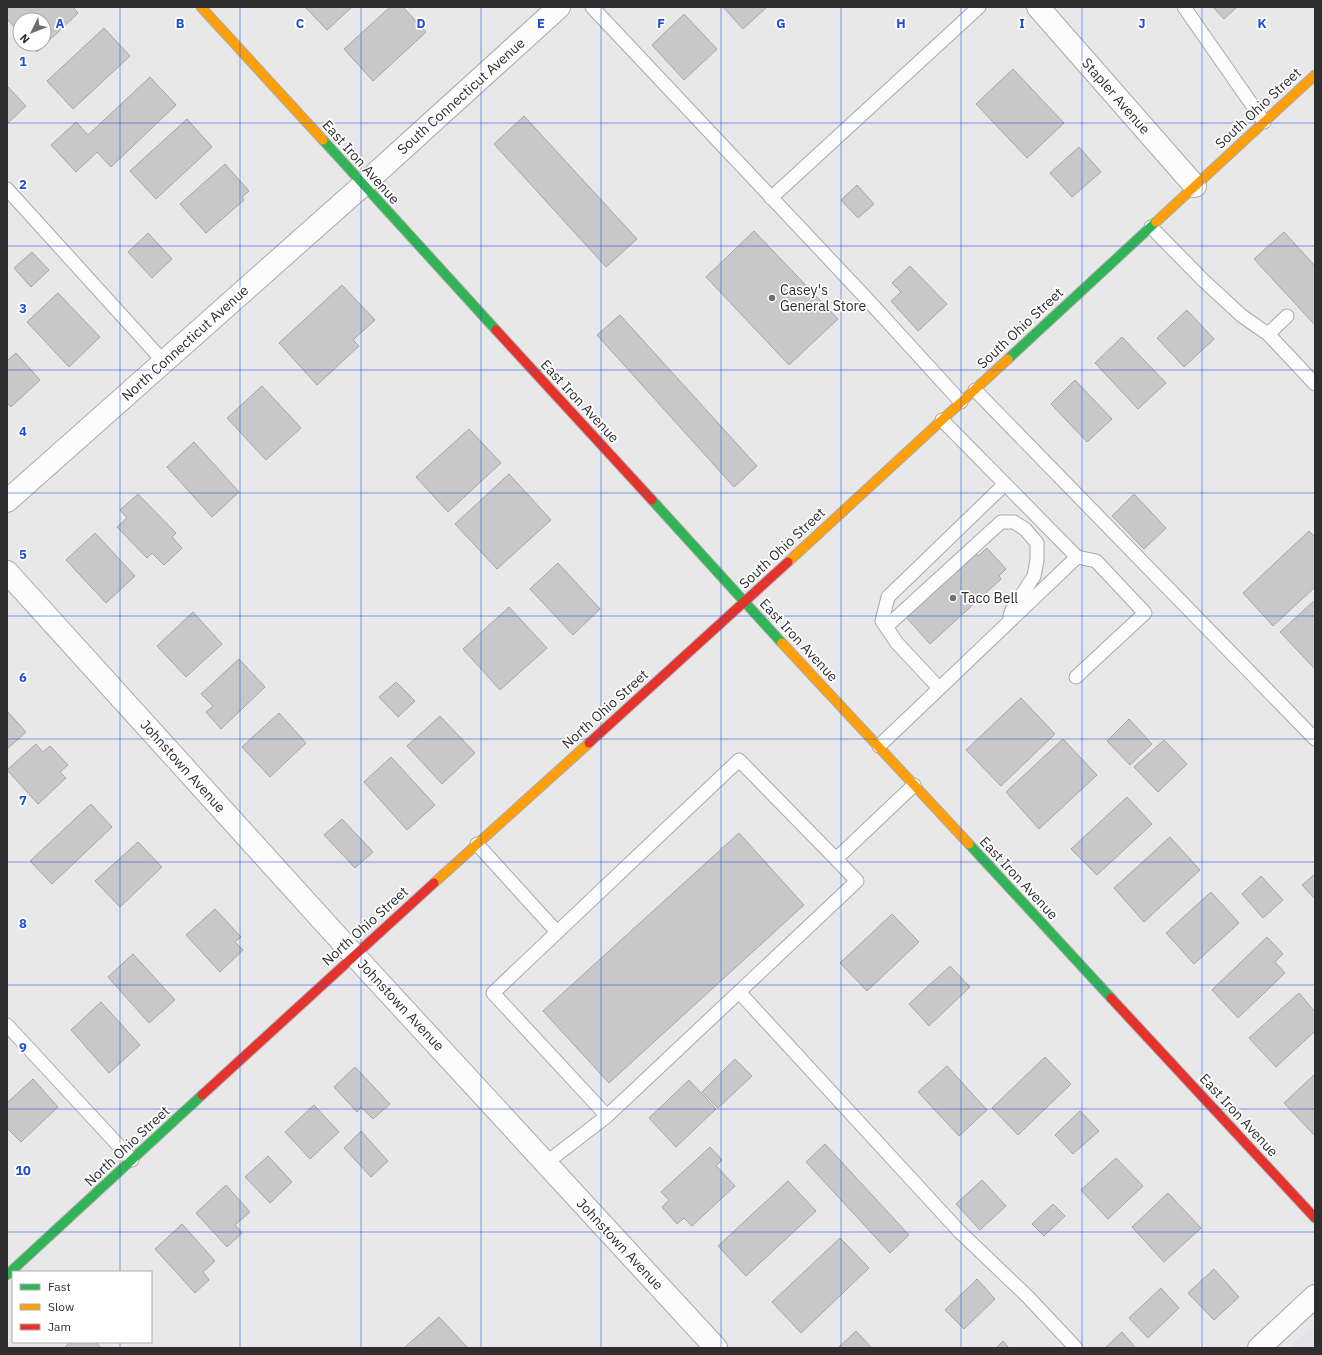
<svg xmlns="http://www.w3.org/2000/svg" width="1322" height="1355" font-family="'IBM Plex Sans',sans-serif">
	<rect width="100%" height="100%" fill="#e8e8e9"/>
	<path fill="#e6e0eb" d="M1315 1325V1348H1289Z"/>
	<path fill="#c8c8c8" stroke="#a5a5a5" d="M7 7H73L78 13 37 52 30 44H44V20H20V33L7 19Z
		M305 7H352L327 30Z
		M390 7H403L426 32 373 81 344 49Z
		M723 7H767L743 29Z
		M1213 7H1237L1224 19Z
		M684 14 717 49 684 80 652 45Z
		M104 28 130 56 73 109 47 81Z
		M1013 69 1064 123 1027 158 976 104Z
		M150 77 176 105 111 167 97 152 76 172 51 145 76 122 88 135Z
		M7 86 26 106 7 124Z
		M524 116 637 239 606 267 494 144Z
		M187 119 212 147 156 199 130 171Z
		M1079 147 1101 172 1072 197 1050 173Z
		M225 164 249 191 242 197 244 200 206 233 180 204Z
		M857 185 874 204 858 218 841 200Z
		M754 231 838 319 789 365 706 277Z
		M1284 232 1315 266V325L1254 259Z
		M148 233 172 259 152 278 128 252Z
		M32 252 49 270 31 287 14 268Z
		M910 266 947 304 918 331 891 301 901 292 892 283Z
		M342 285 375 320 353 340 359 346 317 385 279 343Z
		M58 293 100 337 69 367 27 322Z
		M1187 310 1214 339 1184 367 1157 338Z
		M620 315 757 466 734 487 597 335Z
		M1122 337 1166 383 1138 409 1095 363Z
		M16 353 40 380 11 407 7 403V361Z
		M1075 380 1112 419 1087 442 1051 404Z
		M262 386 301 428 266 460 227 418Z
		M469 429 501 463 448 512 416 477Z
		M194 442 239 492 212 517 167 467Z
		M509 474 551 520 497 569 455 524Z
		M138 494 176 533 172 537 182 548 164 565 152 553 147 558 117 527 127 518 120 510Z
		M1134 494 1166 528 1144 549 1112 516Z
		M1309 531 1315 537V587L1273 626 1243 593Z
		M95 533 135 576 106 603 66 560Z
		M987 548 1006 569 999 576 1001 579 930 644 906 617 976 553 978 556Z
		M558 563 600 609 573 635 530 589Z
		M1315 600V669L1280 632Z
		M509 607 547 648 500 690 463 649Z
		M193 612 222 644 186 677 157 646Z
		M239 659 265 687 221 729 206 712 213 706 201 694Z
		M396 682 415 701 398 717 379 697Z
		M1021 698 1055 734 1001 786 966 750Z
		M7 711 26 732 7 749Z
		M279 713 306 743 270 777 242 747Z
		M440 716 475 753 442 784 407 746Z
		M1129 719 1152 744 1130 765 1107 741Z
		M1063 739 1097 775 1039 829 1006 792Z
		M1164 740 1187 764 1158 792 1134 767Z
		M36 744 43 752 50 746 68 765 60 772 66 778 38 804 7 770Z
		M391 757 435 805 407 830 364 782Z
		M1127 797 1152 824 1097 875 1071 849Z
		M91 804 112 827 52 884 30 861Z
		M342 819 373 852 355 868 324 835Z
		M739 833 804 905 609 1083 543 1011Z
		M1170 837 1200 870 1144 922 1114 888Z
		M138 842 162 867 120 907 95 881Z
		M1315 874V899L1302 885Z
		M1261 876 1283 900 1263 918 1242 894Z
		M1211 892 1239 923 1194 964 1166 933Z
		M215 909 241 937 235 942 243 950 220 972 186 935Z
		M892 914 919 942 867 991 840 963Z
		M1267 937 1283 954 1275 962 1285 973 1238 1018 1212 990Z
		M133 954 175 1000 149 1023 108 977Z
		M950 966 970 987 929 1026 909 1004Z
		M1299 993 1315 1012V1031L1276 1067 1249 1038Z
		M101 1002 140 1045 109 1073 71 1030Z
		M1045 1057 1071 1084 1018 1135 992 1108Z
		M735 1059 752 1076 718 1108 702 1092Z
		M947 1066 987 1110 959 1136 918 1092Z
		M355 1067 390 1104 373 1119 361 1107 357 1112 334 1087Z
		M1315 1074V1134L1314 1135 1284 1103Z
		M33 1079 58 1107 21 1142 7 1128V1103Z
		M689 1080 716 1109 676 1147 649 1118Z
		M314 1105 339 1132 310 1159 285 1132Z
		M1080 1111 1099 1131 1073 1154 1055 1135Z
		M361 1131 388 1161 371 1177 344 1148Z
		M825 1144 909 1235 890 1253 806 1162Z
		M710 1147 722 1160 716 1166 735 1186 692 1226 684 1218 677 1224 662 1207 669 1200 661 1192Z
		M268 1156 292 1182 270 1203 245 1177Z
		M1116 1158 1143 1186 1108 1219 1081 1190Z
		M982 1180 1006 1206 980 1230 956 1204Z
		M788 1181 816 1211 746 1276 718 1246Z
		M226 1185 250 1212 235 1225 242 1233 227 1247 196 1213Z
		M1168 1193 1201 1228 1164 1262 1132 1227Z
		M1053 1204 1065 1216 1044 1236 1032 1224Z
		M182 1224 215 1261 203 1272 209 1280 195 1293 155 1249Z
		M840 1238 869 1268 801 1333 772 1302Z
		M1214 1269 1239 1297 1214 1320 1188 1293Z
		M977 1279 995 1299 964 1329 945 1310Z
		M1161 1288 1179 1308 1148 1338 1129 1318Z
		M439 1317 468 1348H404Z
		M856 1331 872 1348H838Z
		M1122 1332 1136 1348H1105Z
		M1003 1341 1009 1348H996Z
		M70 1342H96L101 1348H64Z"/>
	<g fill="none" stroke-linecap="round" stroke-linejoin="round">
		<defs>
			<path id="lane" d="M592 7 867 299 961 402
				M1184 7 1264 122
				M7 189 164 362
				M771 198 979 7
				M1151 227 1204 281 1242 316 1268 334 1287 316
				M1268 334 1315 384
				M975 390 1315 739
				M886 627 1001 522H1014L1025 529 1037 543V560L1034 576 1012 610 1010 616
				M1076 677 1145 613 1096 561 1077 557
				M939 688 897 643 882 621 888 597 1005 484
				M879 746 1077 557 942 420
				M477 844 557 932
				M836 859 857 881 607 1116 493 993 739 760 836 859 914 785
				M739 992 959 1231 1028 1297 1076 1348
				M7 1025 132 1160
				M546 1163 607 1116"/>
			<path id="street" d="M1038 7 1195 186
				M7 501 363 185 559 7
				M7 572 354 955 716 1348
				M1259 1348 1315 1296"/>
			<path id="fast" d="M323 140 496 330
				M1008 359 1156 222
				M652 500 782 643
				M969 844 1111 998
				M7 1275 202 1095"/>
			<path id="slow" d="M201 7 323 140
				M1156 222 1315 75
				M788 562 1008 359
				M782 643 969 844
				M434 883 589 743"/>
			<path id="jam" d="M496 330 652 500
				M589 743 788 562
				M1111 998 1315 1218
				M202 1095 434 883"/>
		</defs>
		<use href="#lane" stroke="#a9a9aa" stroke-width="15"/>
		<use href="#street" stroke="#a9a9aa" stroke-width="24"/>
		<use href="#fast" stroke="#a9a9aa" stroke-width="11"/>
		<use href="#slow" stroke="#a9a9aa" stroke-width="11"/>
		<use href="#jam" stroke="#a9a9aa" stroke-width="11"/>
		<use href="#lane" stroke="#fcfcfc" stroke-width="13"/>
		<use href="#street" stroke="#fcfcfc" stroke-width="22"/>
		<use href="#fast" stroke="#30b455" stroke-width="9"/>
		<use href="#slow" stroke="#ff9f0a" stroke-width="9"/>
		<use href="#jam" stroke="#e5322d" stroke-width="9"/>
	</g>
	<path fill="none" stroke="#1d4ed8" stroke-width="1" stroke-opacity="0.55" d="M120 7V1272M240 7V1348M361 7V1348M481 7V1348M601 7V1348M721 7V1348M841 7V1348M961 7V1348M1082 7V1348M1202 7V1348M7 123H1315M7 246H1315M7 370H1315M7 493H1315M7 616H1315M7 739H1315M7 862H1315M7 985H1315M7 1109H1315M7 1232H1315M120 1342V1348"/>
	<g fill="#6f6f70" stroke="#fff" stroke-width="1.5">
		<circle cx="772" cy="298" r="4"/>
		<circle cx="953" cy="598" r="4"/>
	</g>
	<g text-anchor="middle" stroke-width="3.5" stroke-linejoin="round" paint-order="stroke">
		<g font-size="14" fill="#2e2e2f" stroke="#fff">
			<text transform="translate(461 96) rotate(-42)" y="5">South Connecticut Avenue</text>
			<text transform="translate(1116 96) rotate(49)" y="5">Stapler Avenue</text>
			<text transform="translate(1258 108) rotate(-43)" y="5">South Ohio Street</text>
			<text transform="translate(361 162) rotate(48)" y="5">East Iron Avenue</text>
			<text transform="translate(1020 328) rotate(-43)" y="5">South Ohio Street</text>
			<text transform="translate(185 343) rotate(-42)" y="5">North Connecticut Avenue</text>
			<text transform="translate(580 401) rotate(47)" y="5">East Iron Avenue</text>
			<text transform="translate(782 548) rotate(-43)" y="5">South Ohio Street</text>
			<text transform="translate(799 640) rotate(47)" y="5">East Iron Avenue</text>
			<text transform="translate(605 709) rotate(-42)" y="5">North Ohio Street</text>
			<text transform="translate(183 766) rotate(48)" y="5">Johnstown Avenue</text>
			<text transform="translate(1019 878) rotate(47)" y="5">East Iron Avenue</text>
			<text transform="translate(365 926) rotate(-42)" y="5">North Ohio Street</text>
			<text transform="translate(401 1005) rotate(47)" y="5">Johnstown Avenue</text>
			<text transform="translate(1239 1115) rotate(47)" y="5">East Iron Avenue</text>
			<text transform="translate(127 1146) rotate(-43)" y="5">North Ohio Street</text>
			<text transform="translate(620 1244) rotate(47)" y="5">Johnstown Avenue</text>
		</g>
		<g font-size="14" fill="#2e2e2f" stroke="#fff" text-anchor="start">
			<text x="780" y="295">Casey's<tspan x="780" dy="16">General Store</tspan></text>
			<text x="961" y="603">Taco Bell</text>
		</g>
	</g>
	<g font-size="13" text-anchor="middle" font-weight="bold" fill="#1d4ed8" stroke="#fff" stroke-width="3.5" stroke-linejoin="round" paint-order="stroke">
		<text x="60" y="28">A</text>
		<text x="180" y="28">B</text>
		<text x="300" y="28">C</text>
		<text x="421" y="28">D</text>
		<text x="541" y="28">E</text>
		<text x="661" y="28">F</text>
		<text x="781" y="28">G</text>
		<text x="901" y="28">H</text>
		<text x="1022" y="28">I</text>
		<text x="1142" y="28">J</text>
		<text x="1262" y="28">K</text>
		<text x="23" y="66">1</text>
		<text x="23" y="189">2</text>
		<text x="23" y="313">3</text>
		<text x="23" y="436">4</text>
		<text x="23" y="559">5</text>
		<text x="23" y="682">6</text>
		<text x="23" y="805">7</text>
		<text x="23" y="928">8</text>
		<text x="23" y="1052">9</text>
		<text x="23" y="1175">10</text>
	</g>
	<rect width="1322" height="1355" fill="none" stroke="#2e2e2f" stroke-width="16"/>
	<rect x="12" y="1271" width="140" height="72" fill="#ffffff" stroke="#ababac"/>
	<rect x="20" y="1284" width="20" height="6" fill="#30b455" stroke="#ababac"/>
	<text x="48" y="1291" font-size="12" fill="#2e2e2f">Fast</text>
	<rect x="20" y="1304" width="20" height="6" fill="#ff9f0a" stroke="#ababac"/>
	<text x="48" y="1311" font-size="12" fill="#2e2e2f">Slow</text>
	<rect x="20" y="1324" width="20" height="6" fill="#e5322d" stroke="#ababac"/>
	<text x="48" y="1331" font-size="12" fill="#2e2e2f">Jam</text>
	<g transform="translate(32 32) rotate(227)"><circle r="19" fill="#ffffff" stroke="#ababac"/>
	<path d="M0-3L7 15L0 10L-7 15Z" fill="#6f6f70"/>
	<text y="-6" font-size="11" font-weight="bold" text-anchor="middle" fill="#2e2e2f">N</text>
	</g>
</svg>
